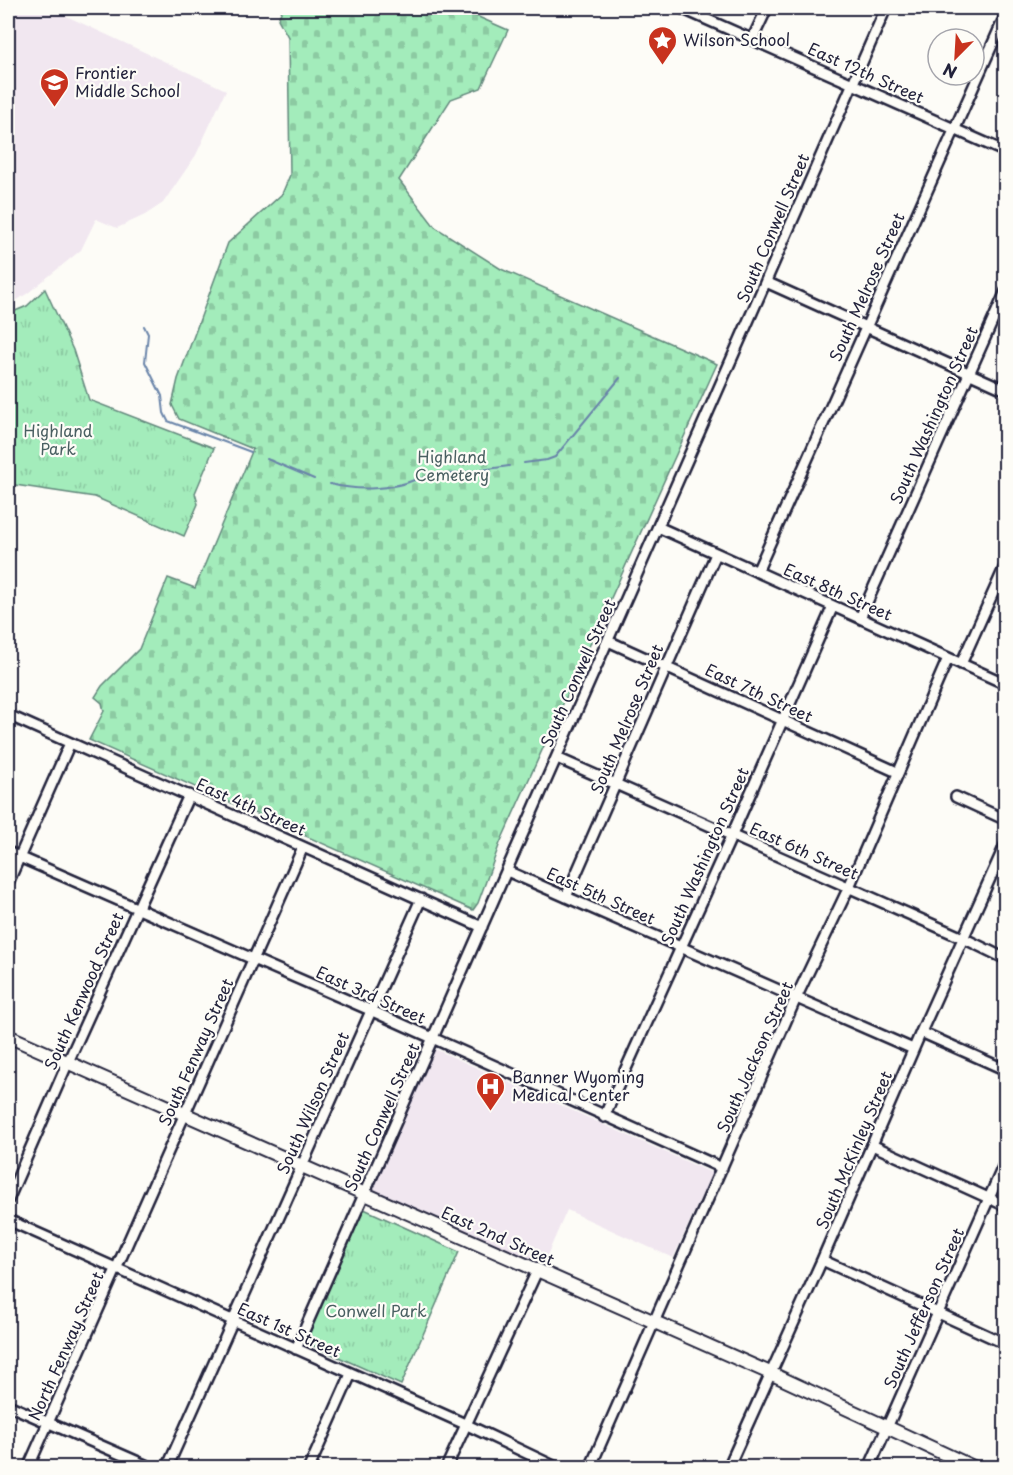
<svg xmlns="http://www.w3.org/2000/svg" width="1013" height="1475" font-family="'Playpen Sans',sans-serif">
	<defs>
		<pattern id="cemetery-stones" width="16" height="16" patternUnits="userSpaceOnUse" patternTransform="scale(1.5)"><rect width="16" height="16" fill="#a3ecbb"/><path d="M2 7V4a2 2 0 0 1 4 0v3zM10 15v-3a2 2 0 0 1 4 0v3z" fill="#8ccaa2"/></pattern>
		<pattern id="park-tufts" width="24" height="20" patternUnits="userSpaceOnUse" patternTransform="scale(1.5)"><rect width="24" height="20" fill="#a3ecbb"/><path d="M3 7l-1-3M5 7V3M7 7l1-3M15 17l-1-3M17 17v-4M19 17l1-3" fill="none" stroke="#8ccaa2"/></pattern>
	</defs>
	<rect width="100%" height="100%" fill="#fdfcf7"/>
	<filter id="ink" filterUnits="userSpaceOnUse"><feTurbulence type="fractalNoise" baseFrequency=".0167" numOctaves="2"/><feDisplacementMap in="SourceGraphic" scale="12" xChannelSelector="R" yChannelSelector="G"/><feConvolveMatrix kernelMatrix="1 2 1 2 8 2 1 2 1" color-interpolation-filters="sRGB"/></filter>
	<g filter="url(#ink)">
		<path fill="#f1e7f0" d="M8 8H49L226 90 196 155 163 203 145 215 117 228 96 219 81 250 28 293 8 306Z
			M435 1049 712 1173 673 1258 567 1210 542 1267 371 1192Z"/>
		<path fill="url(#cemetery-stones)" stroke="#62877b" stroke-width="1.5" d="M283 8H458L508 30 481 88 451 99 399 180 435 227 501 269 717 364 500 843 478 903 473 910 89 740 104 711 102 703 95 697 102 686 139 649 168 578 195 588 253 449 179 419 172 405 178 379 228 243 282 194 290 175 288 37 278 19Z"/>
		<path fill="url(#park-tufts)" stroke="#62877b" stroke-width="1.5" d="M45 289 73 350 89 400 214 448 195 493 198 504 184 536 95 497 15 485 8 478V314L27 306Z
			M364 1209 459 1252 401 1385 305 1342Z"/>
		<g fill="none" stroke-linecap="round" stroke-linejoin="round">
			<path stroke="#6984a9" stroke-width="2" d="M144 326 148 334 145 362 162 396 164 413 168 421 251 452
				M267 459 314 479
				M524 463 547 460 555 457 620 378
				M330 484C358 491 391 490 417 479L509 466"/>
			<defs>
				<path id="minor" d="M681 8 1006 152
					M752 40 767 8
					M766 282 1006 390
					M658 527 1006 684
					M757 572 1006 14
					M860 618 1006 291
					M608 641 897 772
					M961 664 1006 564
					M8 715 482 927
					M557 758 963 938 1006 959
					M956 797 1006 820
					M8 852 370 1010 722 1168
					M507 871 913 1049
					M8 883 70 743
					M566 897 716 554
					M921 1032 1006 1070
					M604 1117 732 835 833 606
					M872 1145 1006 1206
					M8 1200 68 1062 189 795
					M8 1220 465 1424 558 1468
					M822 1260 1006 1344
					M296 1349 886 8
					M8 1405 152 1468
					M28 1468 303 847
					M167 1468 421 899
					M309 1468 351 1374
					M446 1468 537 1271
					M590 1468 796 998 849 887 948 658
					M728 1468 822 1260 921 1032 1006 843
					M869 1468 1006 1160"/>
				<path id="major" d="M8 1036 770 1373 975 1468"/>
			</defs>
			<use href="#minor" stroke="#22223b" stroke-width="14"/>
			<use href="#major" stroke="#22223b" stroke-width="16"/>
			<use href="#minor" stroke="#fdfcf7" stroke-width="9"/>
			<use href="#major" stroke="#fdfcf7" stroke-width="12"/>
		</g>
	</g>
	<defs>
		<symbol id="sight-pin" viewBox="-11 -11 22 30"><path d="M0 17L-7.5 6A9.5 9.5 0 1 1 7.5 6Z" fill="#c8321e" stroke="#fdfcf7"/><path d="M0-6L1.8-2.2L6-1.7L2.9 1.2L3.7 5.4L0 3.3L-3.7 5.4L-2.9 1.2L-6-1.7L-1.8-2.2Z" fill="#fff"/></symbol>
		<symbol id="school-pin" viewBox="-11 -11 22 30"><path d="M0 17L-7.5 6A9.5 9.5 0 1 1 7.5 6Z" fill="#c8321e" stroke="#fdfcf7"/><path d="M0-5L7-2L0 1L-7-2ZM-4 1L0 2.5L4 1V4Q0 6-4 4Z" fill="#fff"/></symbol>
		<symbol id="hospital-pin" viewBox="-11 -11 22 30"><path d="M0 17L-7.5 6A9.5 9.5 0 1 1 7.5 6Z" fill="#c8321e" stroke="#fdfcf7"/><path d="M-5-5h3v3.5h4V-5h3V5h-3V1.5h-4V5h-3Z" fill="#fff"/></symbol>
	</defs>
	<g fill-rule="evenodd">
		<use href="#sight-pin" x="646" y="24" width="33" height="45"/>
		<use href="#school-pin" x="38" y="66" width="33" height="45"/>
		<use href="#hospital-pin" x="474" y="1070" width="33" height="45"/>
	</g>
	<g text-anchor="middle" stroke-width="4.5" stroke-linejoin="round" paint-order="stroke">
		<g font-size="16" fill="#22223b" stroke="#fdfcf7" text-anchor="start">
			<text x="683" y="46">Wilson School</text>
			<text x="75" y="79">Frontier<tspan x="75" dy="18">Middle School</tspan></text>
			<text x="512" y="1083">Banner Wyoming<tspan x="512" dy="18">Medical Center</tspan></text>
		</g>
		<g font-size="16" fill="#22223b" stroke="#fdfcf7">
			<text transform="translate(866 73) rotate(24)" y="6">East 12th Street</text>
			<text transform="translate(773 228) rotate(-67)" y="6">South Conwell Street</text>
			<text transform="translate(867 287) rotate(-66)" y="6">South Melrose Street</text>
			<text transform="translate(934 415) rotate(-66)" y="6">South Washington Street</text>
			<text transform="translate(838 592) rotate(24)" y="6">East 8th Street</text>
			<text transform="translate(578 673) rotate(-66)" y="6">South Conwell Street</text>
			<text transform="translate(759 693) rotate(25)" y="6">East 7th Street</text>
			<text transform="translate(627 719) rotate(-67)" y="6">South Melrose Street</text>
			<text transform="translate(251 807) rotate(24)" y="6">East 4th Street</text>
			<text transform="translate(804 851) rotate(24)" y="6">East 6th Street</text>
			<text transform="translate(705 856) rotate(-66)" y="6">South Washington Street</text>
			<text transform="translate(601 896) rotate(24)" y="6">East 5th Street</text>
			<text transform="translate(84 991) rotate(-66)" y="6">South Kenwood Street</text>
			<text transform="translate(371 995) rotate(24)" y="6">East 3rd Street</text>
			<text transform="translate(196 1052) rotate(-66)" y="6">South Fenway Street</text>
			<text transform="translate(755 1057) rotate(-66)" y="6">South Jackson Street</text>
			<text transform="translate(313 1103) rotate(-66)" y="6">South Wilson Street</text>
			<text transform="translate(382 1117) rotate(-66)" y="6">South Conwell Street</text>
			<text transform="translate(854 1150) rotate(-67)" y="6">South McKinley Street</text>
			<text transform="translate(498 1236) rotate(24)" y="6">East 2nd Street</text>
			<text transform="translate(924 1308) rotate(-66)" y="6">South Jefferson Street</text>
			<text transform="translate(289 1330) rotate(24)" y="6">East 1st Street</text>
			<text transform="translate(66 1346) rotate(-66)" y="6">North Fenway Street</text>
		</g>
		<g font-size="16" fill="#495f61" stroke="#fdfcf7">
			<text x="58" y="437">Highland<tspan x="58" dy="18">Park</tspan></text>
			<text x="452" y="463">Highland<tspan x="452" dy="18">Cemetery</tspan></text>
			<text x="376" y="1317">Conwell Park</text>
		</g>
	</g>
	<rect width="1013" height="1475" fill="none" stroke="#fdfcf7" stroke-width="30"/>
	<rect x="15" y="15" width="983" height="1445" fill="none" stroke="#22223b" stroke-width="2" filter="url(#ink)"/>
	<g transform="translate(956 57) rotate(204)"><circle r="28" fill="#fdfcf7" stroke="#a5a5ac" stroke-width="1.5"/>
	<path d="M0-4.5L10 22L0 15L-10 22Z" fill="#c8321e"/>
	<text y="-9" font-size="16" font-weight="bold" text-anchor="middle" fill="#22223b">N</text>
	</g>
</svg>
